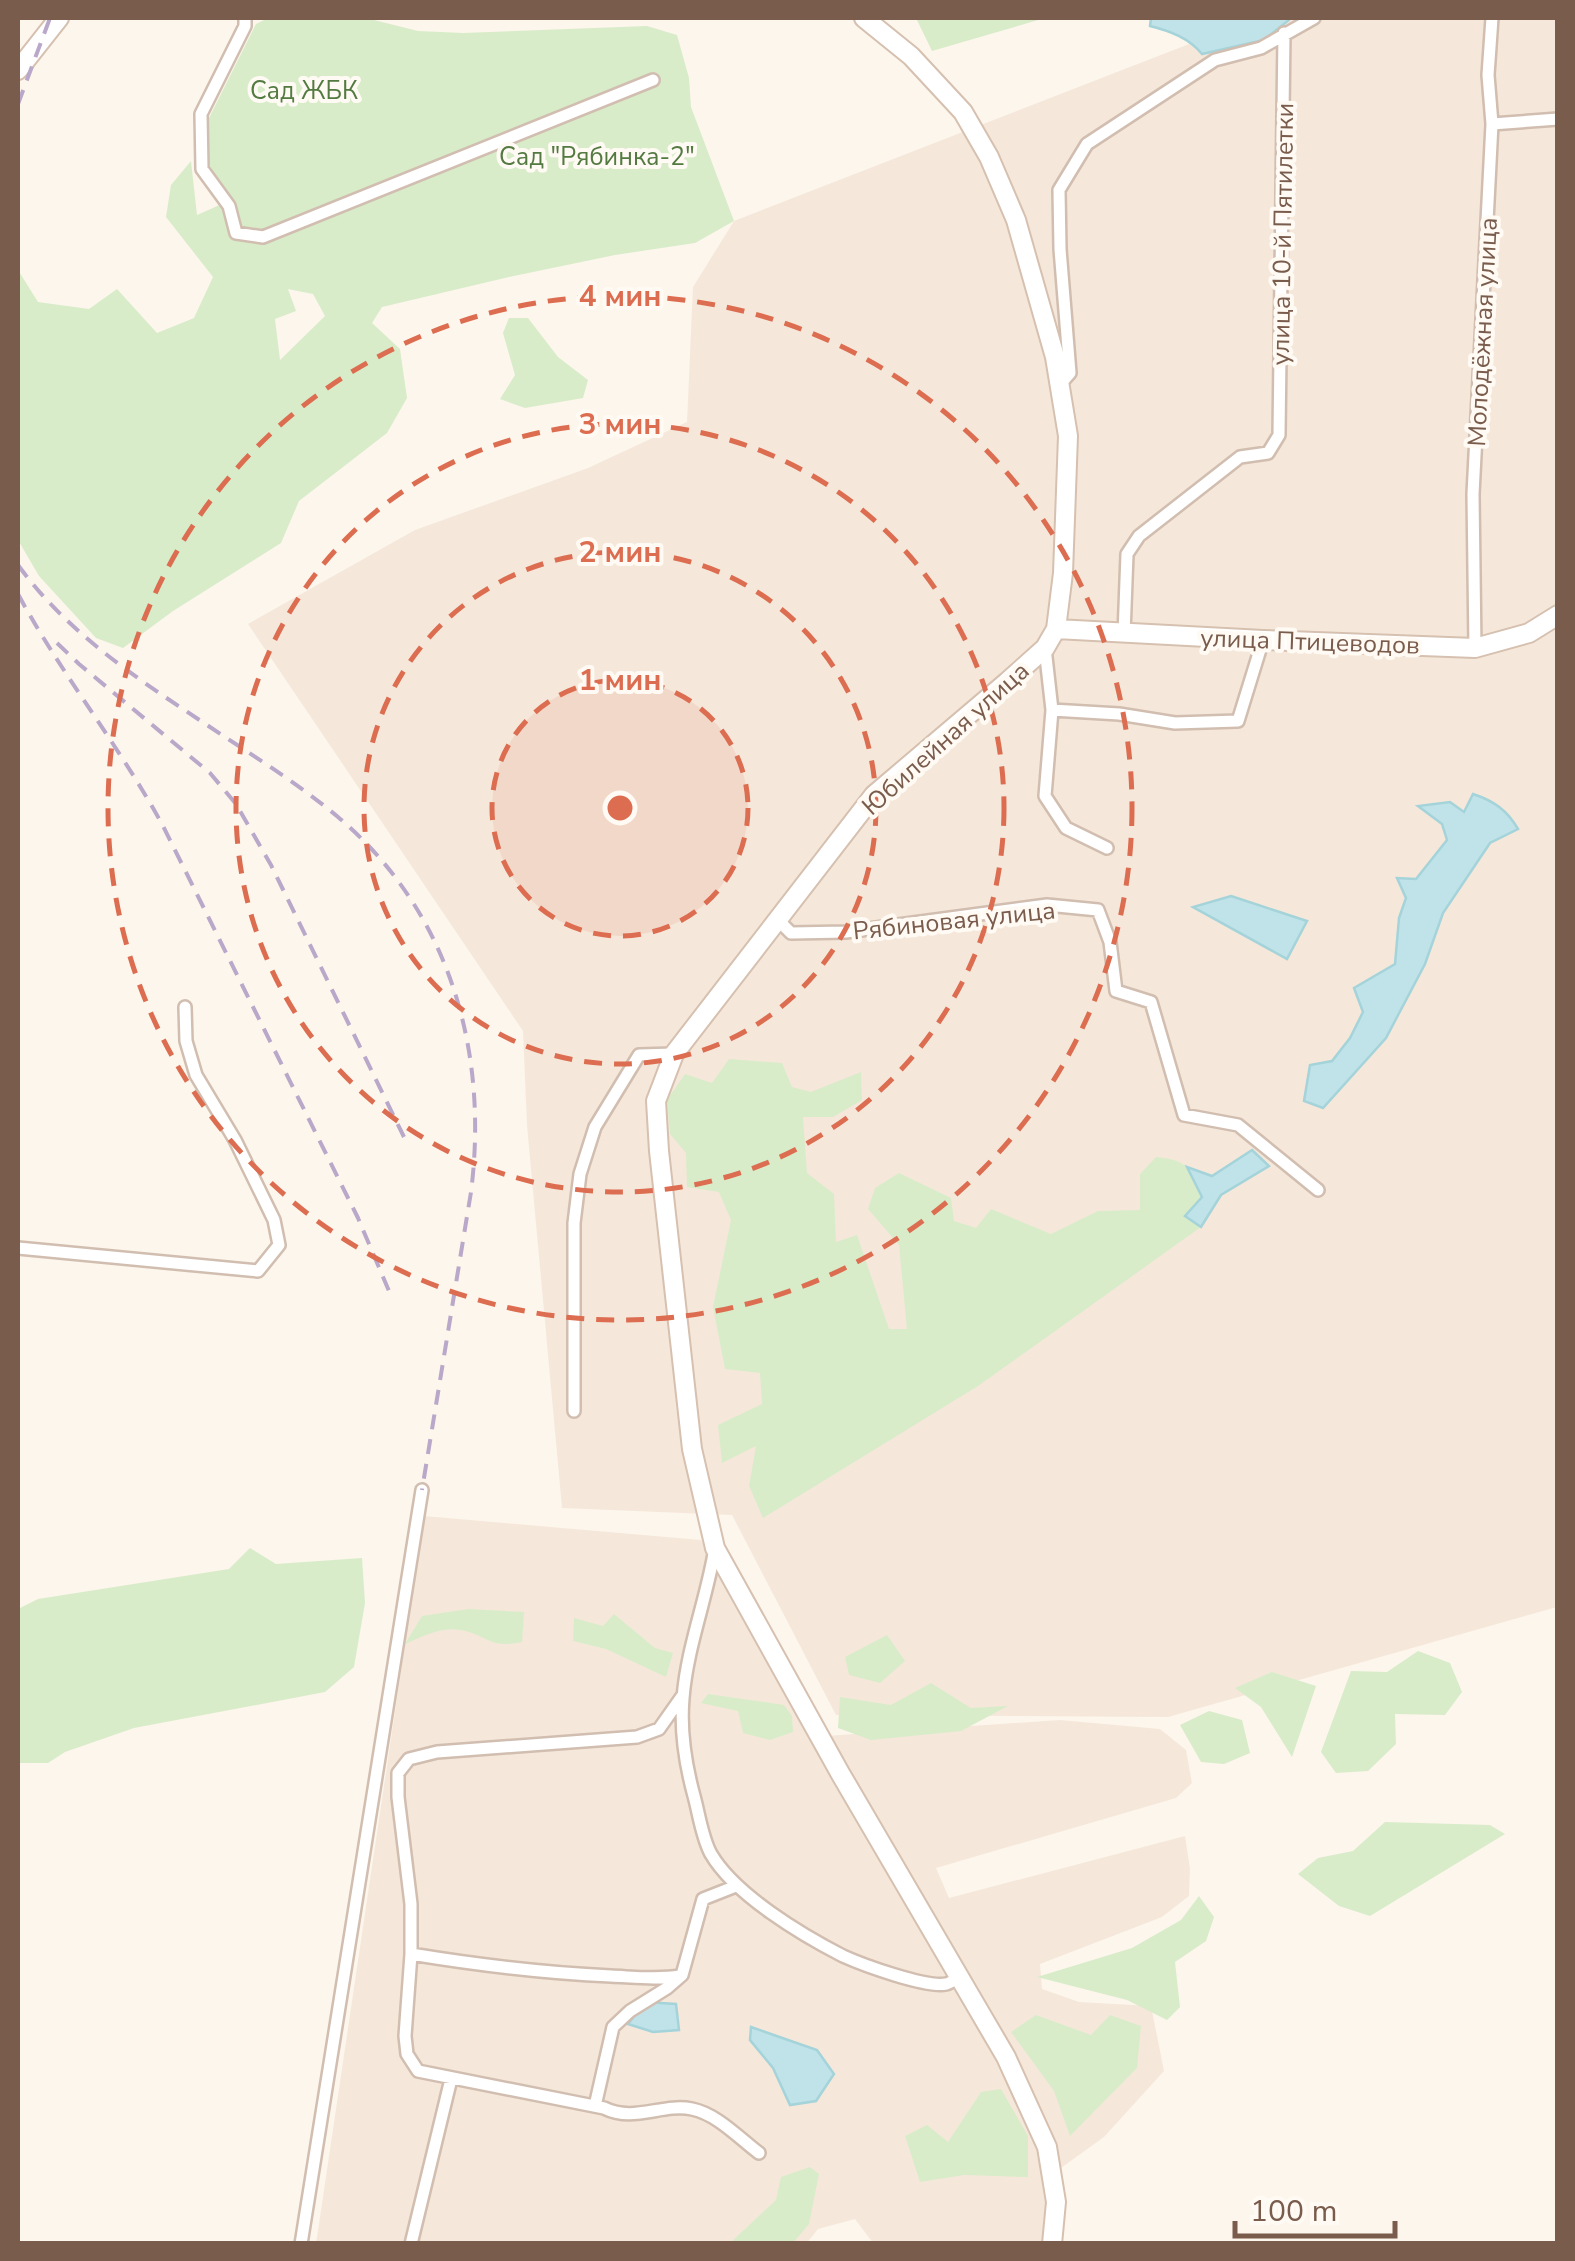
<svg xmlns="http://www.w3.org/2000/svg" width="1575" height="2261" font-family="'Nunito Sans',sans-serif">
	<rect width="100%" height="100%" fill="#fdf6ec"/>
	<path fill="#f5e8da" d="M1256 18H1557V1607L1168 1717 836 1715 732 1515 562 1508 527 1125 523 1031 248 624 415 530 588 468 687 422 693 287 734 221Z
		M424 1516 701 1540 811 1737 1060 1720 1160 1729 1186 1750 1192 1783 1176 1798 936 1868 949 1898 1185 1836 1190 1869 1189 1896 1162 1917 1040 1964 1042 1989 1079 2002 1151 2006 1164 2071 1104 2137 1047 2178 1045 2243H873L855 2219 818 2229 806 2244H316Z"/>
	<path fill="#d8ecc9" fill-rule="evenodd" d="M268 18H366L418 31 463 33 647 26 677 35 689 78 691 107 734 221 695 243 615 255 509 277 382 307 372 323 400 349 407 398 387 433 299 501 281 543 173 611 123 648 96 638 39 576 18 540V270L38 302 89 309 117 289 157 333 194 318 213 277 166 217 171 185 191 161 197 215 231 200 206 160V124L256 24ZM288 289 313 294 325 316 280 360 275 319 296 311Z
		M916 18H1045L932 51Z
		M509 318H528L558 357 588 380 583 398 525 408 500 399 515 375 503 333Z
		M729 1059 782 1063 792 1087 811 1092 861 1072 862 1100 833 1117H803L807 1173 834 1194 836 1242 857 1235 889 1329H907L899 1245 868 1209 875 1188 899 1173 951 1198 954 1221 976 1228 991 1209 1051 1234 1098 1211 1140 1210V1174L1156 1157C1190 1160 1188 1169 1202 1197L1185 1216 1201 1227 978 1386 763 1518 749 1486 756 1446 722 1463 718 1425 762 1404 760 1373 725 1369 713 1307 731 1220 719 1192 687 1187 686 1153 670 1134 667 1100 685 1074 712 1083Z
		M250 1548 276 1564 362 1558 365 1603 354 1667 325 1692 134 1728 65 1752 48 1763H18V1609L38 1599 229 1569Z
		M468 1609 524 1612 522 1642C487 1649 489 1635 460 1630 441 1626 421 1637 405 1644L422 1616Z
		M614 1614 655 1648 673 1653 666 1677 606 1649 573 1641 574 1618 603 1626Z
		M887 1635 905 1661 880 1683 849 1675 845 1657Z
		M1418 1651 1450 1663 1462 1692 1445 1715 1395 1714 1396 1744 1368 1771 1336 1773 1321 1752 1351 1671 1387 1672Z
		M1272 1672 1316 1686 1292 1757 1261 1707 1235 1688Z
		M931 1683 971 1708 1008 1706 961 1731 871 1740 838 1728 840 1697 891 1705Z
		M708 1694 784 1705 792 1716 793 1732 770 1740 743 1733 738 1711 701 1703Z
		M1209 1711 1242 1720 1250 1753 1224 1764 1201 1762 1180 1725Z
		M1385 1822 1490 1825 1505 1834 1370 1916 1339 1906 1298 1874 1318 1858 1353 1851Z
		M1199 1896 1214 1917 1206 1941 1175 1962 1180 2007 1167 2020 1127 2000 1037 1977 1132 1948 1181 1920Z
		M1036 2015 1091 2035 1110 2015 1141 2026 1137 2068 1070 2136 1054 2091 1011 2032Z
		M1001 2089 1028 2136V2177L964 2175 920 2182 905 2136 927 2125 948 2142 981 2092Z
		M810 2167 819 2174 809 2224 793 2243H730L776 2200 781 2177Z"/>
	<path fill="#bfe3e8" stroke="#a5d3da" stroke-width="2.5" d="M1151 18H1289V20L1264 40 1202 54C1189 38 1170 31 1150 26Z
		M1473 794C1494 801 1507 810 1518 829L1490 843 1443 913 1425 964 1386 1038 1323 1108 1304 1101 1310 1065 1332 1061 1350 1038 1363 1012 1354 988 1395 964 1399 918 1406 898 1397 878 1416 879 1447 840 1442 824 1418 806 1450 802 1464 812Z
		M1231 896 1307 921 1287 959 1193 907Z
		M1252 1150 1269 1166 1221 1195 1201 1227 1185 1216 1202 1197 1187 1167 1212 1176Z
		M645 2002 676 2004 679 2030 653 2032 628 2024Z
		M751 2027 817 2050 834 2074 816 2101 790 2105 773 2068 750 2040Z"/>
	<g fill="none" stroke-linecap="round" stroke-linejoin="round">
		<defs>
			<path id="street" d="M245 18V26L201 114 202 169 229 206 236 233 263 237 653 80
				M1492 124 1558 119
				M1060 384 1070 373 1060 249 1059 190 1087 144 1215 60 1261 48 1314 18
				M1124 634 1127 554 1139 536 1240 457 1268 453 1279 435 1284 33
				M1045 648 1052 710 1045 796 1066 828 1107 848
				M1475 648 1473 494 1492 124 1488 75 1492 18
				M1052 710 1119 714 1175 723 1238 721 1263 640
				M779 921 791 933 846 932 1047 905 1098 910 1110 942 1116 991 1151 1002 1184 1115 1238 1125 1318 1190
				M18 1248 258 1271 279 1245 274 1220 235 1140 196 1075 186 1041 185 1007
				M574 1411V1223L580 1174 595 1127 639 1055 674 1054
				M715 1548C707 1598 687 1647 683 1698 680 1732 685 1763 694 1796 699 1814 702 1838 711 1854 735 1895 802 1935 843 1956 863 1965 926 1988 946 1984 951 1983 955 1979 959 1976
				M683 1695 659 1729 637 1737 437 1752 409 1759 398 1773V1797L411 1904V1954L405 2036 407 2054 418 2071 604 2108C634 2123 662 2103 692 2109 717 2114 739 2138 759 2153
				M411 1954C478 1965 544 1973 611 1976 634 1977 657 1980 680 1976
				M595 2106 613 2027 630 2011 667 1988 682 1975 703 1899 736 1886
				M301 2244 422 1490
				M411 2244 451 2079"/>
			<path id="secondary" d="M864 18 911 56 963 112 989 157 1016 220 1055 357 1068 436 1063 573 1056 629 1045 648 1007 682 874 795 674 1054 656 1101 659 1151 692 1449 715 1548 840 1773 1006 2057 1047 2147 1056 2202 1052 2244
				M18 70 59 18
				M1056 629 1263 640 1475 648 1529 633 1558 615"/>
		</defs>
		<use href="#street" stroke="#d1beb0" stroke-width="16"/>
		<use href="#secondary" stroke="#d6c0b0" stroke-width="22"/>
		<use href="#street" stroke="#fff" stroke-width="11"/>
		<use href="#secondary" stroke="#fff" stroke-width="18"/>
		<path stroke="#b9a8c9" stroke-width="4" stroke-dasharray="15 10" stroke-linecap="butt" d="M18 104 50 18
			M18 565C66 631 133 676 201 721 247 752 295 781 338 817 449 911 489 1050 471 1192L422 1490
			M18 594C61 674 119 745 163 826L358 1218 389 1291
			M57 643 79 664 210 773 236 804 271 865 404 1137"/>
	</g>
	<circle cx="620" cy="808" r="128" fill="#dc6d51" fill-opacity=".12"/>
	<g fill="none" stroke="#dc6d51" stroke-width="5" stroke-dasharray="18 12">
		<circle cx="620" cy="808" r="128"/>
		<circle cx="620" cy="808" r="256"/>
		<circle cx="620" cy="808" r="384"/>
		<circle cx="620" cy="808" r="512"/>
	</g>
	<g text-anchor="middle" stroke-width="8" stroke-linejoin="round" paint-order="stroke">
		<g font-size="25" fill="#537a41" stroke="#fffaf3">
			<text x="304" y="99">Сад ЖБК</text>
			<text x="597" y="165">Сад "Рябинка-2"</text>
		</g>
		<g font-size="25" fill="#7a5c4d" stroke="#fffaf3">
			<text transform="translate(1282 234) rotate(-89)" y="9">улица 10-й Пятилетки</text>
			<text transform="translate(1482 332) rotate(-87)" y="9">Молодёжная улица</text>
			<text transform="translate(1310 641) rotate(2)" y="9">улица Птицеводов</text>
			<text transform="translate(945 738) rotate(-42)" y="9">Юбилейная улица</text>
			<text transform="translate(954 920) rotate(-6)" y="9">Рябиновая улица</text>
		</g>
	</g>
	<circle cx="620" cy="808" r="15" fill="#dc6d51" stroke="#fffaf3" stroke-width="5"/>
	<g font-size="30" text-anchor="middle" font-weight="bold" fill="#dc6d51" stroke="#fffaf3" stroke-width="8" stroke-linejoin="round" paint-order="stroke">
		<text x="620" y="306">4 мин</text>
		<text x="620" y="434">3 мин</text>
		<text x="620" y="562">2 мин</text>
		<text x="620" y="690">1 мин</text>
	</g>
	<rect width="1575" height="2261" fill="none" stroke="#7a5c4d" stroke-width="40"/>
	<path d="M1235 2221v15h160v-15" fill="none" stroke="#7a5c4d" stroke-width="5"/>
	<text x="1250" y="2221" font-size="30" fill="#7a5c4d" stroke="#fffaf3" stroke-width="8" paint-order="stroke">100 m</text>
</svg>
